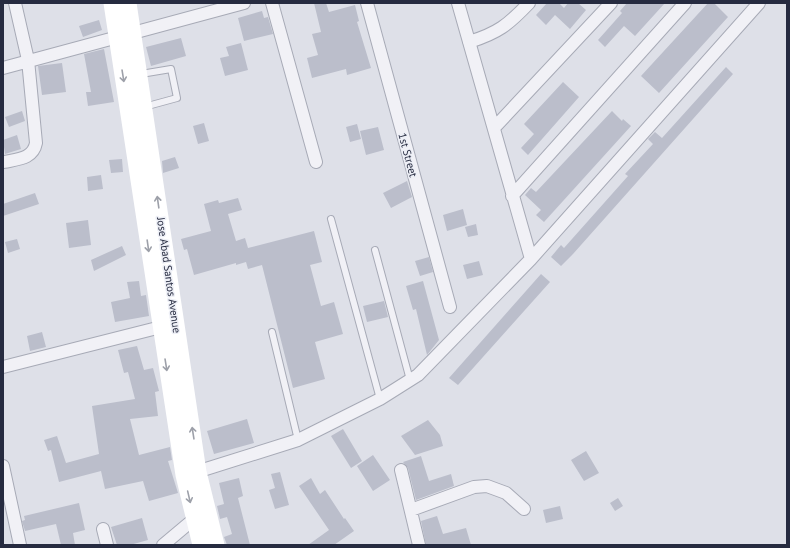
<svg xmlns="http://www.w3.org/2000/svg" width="790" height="548" font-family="'PT Sans',sans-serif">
	<rect width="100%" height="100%" fill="#dee0e8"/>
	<path fill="#bbbecb" d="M314 3H326L329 12 355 5 359 21 357 22 371 68 347 75 346 69 312 78 307 58 318 55 312 34 321 32Z
		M547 3H559L564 8 568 3H578L586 10 570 29 555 15 546 25 536 15Z
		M627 3H665L635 36 624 26 605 47 598 40 622 13 620 11Z
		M708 3H714L728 17 659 93 641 76Z
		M262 11 264 18 268 17 273 34 244 41 238 18Z
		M99 20 102 30 83 37 79 26Z
		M181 38 186 56 151 66 146 47Z
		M241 43 248 70 225 76 220 58 229 56 226 47Z
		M104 49 114 102 88 106 86 92H91L84 54Z
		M62 63 66 92 42 95 38 66Z
		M726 67 733 74 573 254 561 266 551 257 561 245 564 248 628 176 625 174 653 144 648 139 655 132 662 138Z
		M563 82 579 97 528 155 521 148 534 134 524 124Z
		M22 111 25 121 9 127 5 117Z
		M612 111 622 121 623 119 631 126 544 222 536 215 541 210 525 195 531 188 536 192Z
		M204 123 209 141 198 144 193 126Z
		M357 124 361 139 350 142 346 127Z
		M378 127 384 150 366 155 360 131Z
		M17 135 21 149 5 154 3 140Z
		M175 157 179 168 163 173 162 161Z
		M122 159 123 172 111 173 109 160Z
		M101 175 103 189 88 191 87 177Z
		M407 181 412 197 391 208 383 193Z
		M35 193 39 204 3 216V204Z
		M238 198 242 210 228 214 236 241 245 238 248 248 314 231 322 262 310 265 321 306 334 302 343 334 315 342 325 379 293 388 262 265 248 269 246 262 236 265V263L194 275 187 249 184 250 181 239 211 231 204 204 218 200 219 203Z
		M463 209 467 225 447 231 443 215Z
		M88 220 91 245 69 248 66 223Z
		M476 224 478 235 468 237 465 227Z
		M17 239 20 249 8 253 5 242Z
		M122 246 126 255 94 271 91 260Z
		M429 257 433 272 420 276 415 261Z
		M479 261 483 275 467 279 463 265Z
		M541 274 550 282 458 385 449 378Z
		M139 281 141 296 146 295 149 316 115 322 111 302 130 298 127 282Z
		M423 281 439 340 427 355 416 309 413 310 406 286Z
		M384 301 388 317 367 322 363 306Z
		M42 332 46 347 30 351 27 336Z
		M137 346 144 370 153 368 159 391 155 392 158 416 130 419 139 455 170 447 172 460 168 461 178 493 149 501 143 481 105 489 101 471 59 482 51 450 48 451 44 440 57 436 66 463 99 454 92 406 135 399 128 372 124 373 118 350Z
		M247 419 254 443 214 454 207 431Z
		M428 420 440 435 443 446 415 455 401 436Z
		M343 429 362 461 351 468 331 436Z
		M586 451 599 473 584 481 571 460Z
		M373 455 390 480 373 491 357 466Z
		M421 456 429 481 451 474 454 486 416 500 408 468 403 462Z
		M280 472 289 505 275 509 269 490 275 488 271 474Z
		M239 478 243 496 238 498 250 545H227L224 537 232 534 227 517 220 519 217 506 224 504 219 483Z
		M311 478 320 494 325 490 344 519 345 518 354 531 334 545H308L329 530 299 486Z
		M618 498 623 506 615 511 610 503Z
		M79 503 85 530 73 533 75 545H61L56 524 25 531 22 521 25 520 24 516Z
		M560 506 563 519 546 523 543 510Z
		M437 516 443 534 466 528 471 545H426L421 521Z
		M142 518 148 540 130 545H117L111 527Z"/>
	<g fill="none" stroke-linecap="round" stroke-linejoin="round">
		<defs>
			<path id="lane" d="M141 74 171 69 177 98 144 107
				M331 219 380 399
				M375 250 410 380
				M272 332 298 440"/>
			<path id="street" d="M272 3 316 162
				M367 3 450 307
				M458 3 531 259
				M469 42C498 33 508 25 529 3
				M3 68 244 3
				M494 128 611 3
				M4 162C18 159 33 159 36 143L28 60 15 3
				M512 196 685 3
				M3 367 169 325
				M3 466 20 545
				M401 470 419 545
				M190 474 298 440 380 399 418 375 531 259 759 3
				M411 510 474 487 487 486 506 493 524 509
				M103 529 107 545
				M163 545 194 519 200 517"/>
		</defs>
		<use href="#lane" stroke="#a7aab6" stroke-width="8"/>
		<use href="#street" stroke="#a7aab6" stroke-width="14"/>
		<use href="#lane" stroke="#f1f1f6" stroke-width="6"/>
		<use href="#street" stroke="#f1f1f6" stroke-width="12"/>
		<path stroke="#fff" stroke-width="17" d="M112 3 184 475 201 545
			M128 3 198 472 216 545"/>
	</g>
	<defs><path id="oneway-shaft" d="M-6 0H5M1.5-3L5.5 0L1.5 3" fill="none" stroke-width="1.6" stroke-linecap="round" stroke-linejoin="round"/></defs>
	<g stroke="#9da0a9">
		<use href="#oneway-shaft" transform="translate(123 76) rotate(81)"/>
		<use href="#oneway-shaft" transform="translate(158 202) rotate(-98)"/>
		<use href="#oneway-shaft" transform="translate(148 246) rotate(82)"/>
		<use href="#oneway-shaft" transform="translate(166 365) rotate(81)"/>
		<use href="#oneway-shaft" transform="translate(193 433) rotate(-99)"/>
		<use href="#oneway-shaft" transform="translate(189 497) rotate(77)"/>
	</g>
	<g text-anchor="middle" stroke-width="3" stroke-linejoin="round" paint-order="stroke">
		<g font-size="11" fill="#262b40" stroke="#edeff6">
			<text transform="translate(408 155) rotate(75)" y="4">1st Street</text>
			<text transform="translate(169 275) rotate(82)" y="4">Jose Abad Santos Avenue</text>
		</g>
	</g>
	<rect width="790" height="548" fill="none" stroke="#262b40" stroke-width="8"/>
</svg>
